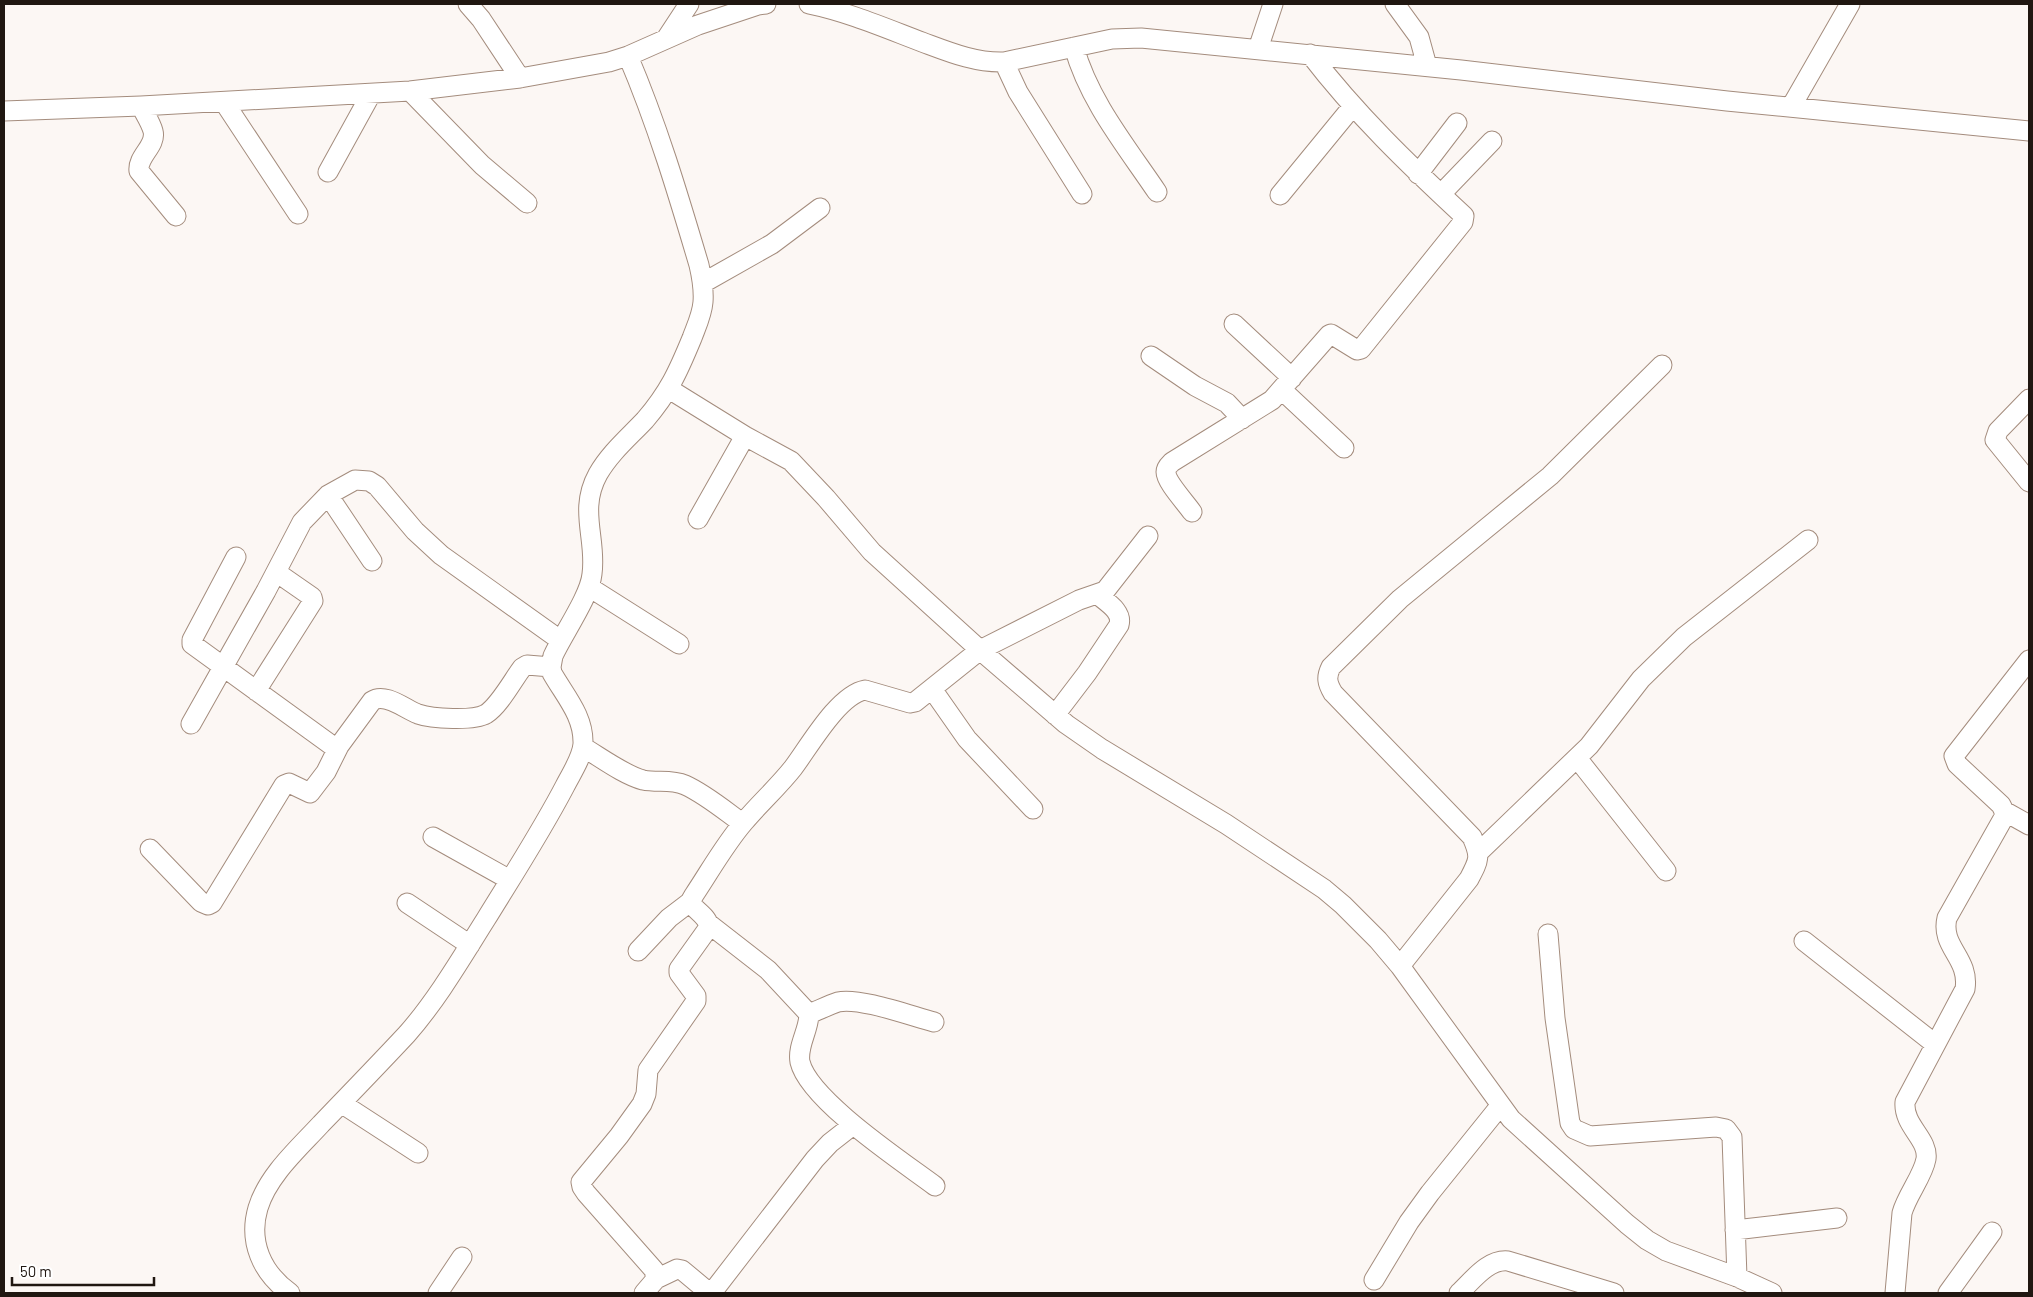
<svg xmlns="http://www.w3.org/2000/svg" width="2033" height="1297" font-family="Barlow,sans-serif">
	<rect width="100%" height="100%" fill="#fcf7f4"/>
	<g fill="none" stroke-linecap="round" stroke-linejoin="round">
		<defs>
			<path id="minor" d="M468 4 481 19 520 78
				M809 4C848 12 885 28 922 42 949 52 975 63 1004 62L1112 39 1141 38 1461 70 1727 101 2029 131
				M1395 4 1419 37 1427 66
				M666 39 689 4
				M1074 47C1089 101 1126 146 1157 192
				M1258 49 1273 4
				M1004 62 1018 92 1082 194
				M410 91 482 165 527 203
				M224 102 298 214
				M141 106C145 114 151 123 153 131 157 146 137 156 139 171L176 216
				M1791 107 1850 4
				M4 111 141 106 410 91 520 78 609 62 628 56 698 25 758 5 766 4
				M328 172 371 94
				M1418 174 1457 123
				M1441 194 1492 141
				M1280 195 1353 106
				M703 283 772 244 820 208
				M1234 324 1292 378
				M1151 356 1195 386 1227 403 1242 419
				M669 389 745 436 791 461 826 498 872 552 980 650 1066 724 1102 749 1226 824 1324 889 1343 905 1378 940 1400 966 1511 1119 1627 1224 1647 1240 1666 1251 1737 1277 1772 1293
				M1282 390 1344 448
				M2029 399 1998 431 1995 440 2029 482
				M328 495 372 561
				M1192 512C1186 503 1166 482 1166 472 1166 467 1169 465 1172 462L1272 400 1329 335 1331 334 1357 350 1361 349 1463 222 1464 216C1409 165 1356 114 1310 54
				M698 519 745 436
				M236 557 192 640V644L334 747 339 746 372 701C385 692 405 709 418 714 432 719 474 721 486 714 499 706 513 680 522 668L527 665 551 667
				M589 587 679 644
				M932 689 967 739 1033 809
				M256 691 313 601 312 597 276 572
				M1055 715 1087 673 1119 625C1123 611 1106 602 1097 594
				M191 724 266 591 302 522 328 495 355 480 369 481 377 486 415 531 441 555 560 640
				M583 747C600 757 624 775 643 780 657 783 671 779 685 785 705 794 724 810 742 823
				M1577 758 1666 871
				M2004 811 2029 825
				M433 837 510 880
				M150 849 201 902 208 905 212 903 284 785 289 783 310 793 326 772 339 746
				M1479 852 1589 746 1641 679 1684 637 1808 540
				M407 903 470 945
				M709 924 768 970 809 1014C809 1030 797 1046 800 1062 809 1100 903 1162 935 1186
				M1548 934 1555 1018 1570 1123 1574 1129 1590 1136 1716 1127 1726 1129 1732 1137 1737 1277
				M1804 941 1935 1044
				M638 951 669 918 690 902
				M1400 966 1469 879C1479 860 1481 857 1472 837L1333 693C1327 683 1326 677 1331 667L1400 599 1550 476 1662 365
				M809 1014C819 1010 829 1005 838 1002 859 997 911 1016 934 1022
				M341 1103 418 1153
				M1735 1230 1837 1218
				M656 1279 677 1269 682 1270 706 1290 711 1292 714 1290 815 1159 830 1143 853 1125
				M1374 1280 1409 1222 1430 1193 1500 1106
				M290 1293C262 1273 248 1242 258 1208 268 1175 299 1148 321 1124 350 1094 379 1064 407 1034 437 1000 462 957 486 919 513 875 541 832 565 786 571 774 582 758 583 744 584 716 565 696 552 673L551 667 553 656C563 634 590 596 592 574 597 539 578 510 598 474 610 453 629 437 645 420 669 392 678 372 692 338 696 327 702 315 703 302 704 289 702 278 699 265 678 194 657 124 628 56
				M438 1293 462 1257
				M644 1293 656 1279 654 1270 586 1193 582 1187 581 1182 619 1136 642 1104 646 1094 648 1070 696 1001V996L679 973V969L709 927C708 916 695 911 690 902L694 895C710 871 725 844 744 822 760 803 778 787 793 768 809 747 838 695 865 690L910 703 915 702 980 650 1079 600 1105 591 1148 536
				M1459 1293C1473 1280 1488 1259 1508 1261L1614 1293
				M1895 1293 1902 1213C1907 1195 1923 1176 1926 1159 1929 1139 1903 1126 1905 1102L1965 989C1970 958 1940 947 1947 918L2004 817V811L2001 805 1957 764 1954 756 2029 660
				M1948 1293 1992 1232"/>
		</defs>
		<use href="#minor" stroke="#a48c7d" stroke-width="21"/>
		<use href="#minor" stroke="#fff" stroke-width="19"/>
	</g>
	<rect width="2033" height="1297" fill="none" stroke="#201711" stroke-width="10"/>
	<path d="M12 1277v8h142v-8" fill="none" stroke="#201711" stroke-width="2.5"/>
	<text x="20" y="1277" font-size="15" fill="#201711" stroke="#ffffff" stroke-width="4" paint-order="stroke">50 m</text>
</svg>
